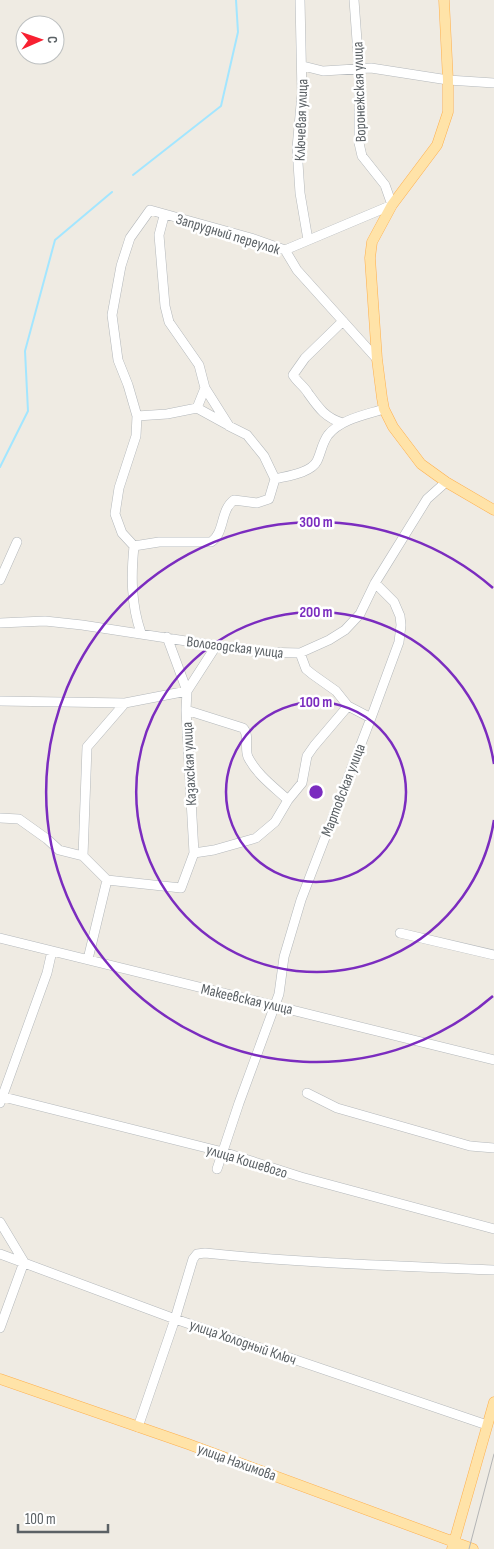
<svg xmlns="http://www.w3.org/2000/svg" width="494" height="1549" font-family="'Sofia Sans Condensed',sans-serif">
	<rect width="100%" height="100%" fill="#efebe3"/>
	<g fill="none" stroke-linecap="round" stroke-linejoin="round">
		<path stroke="#a3e6ff" stroke-width="2" d="M133 175 221 106 238 32 236 0
			M0 467 28 411 25 351 55 240 112 192"/>
		<defs>
			<path id="minor" d="M300 0 302 94 297 148 300 193 308 240
				M303 66 323 71 371 68 448 80 494 83
				M164 216 159 235 165 306 169 322 199 365 205 388 229 426 247 435 264 456 275 479C287 476 311 473 317 461 321 453 322 443 328 435 341 419 365 415 384 409
				M285 250 392 205 385 185 362 156 359 143V68L354 0
				M343 321 305 358 293 375C297 382 304 386 308 393 318 407 325 418 343 423
				M197 408 228 425
				M137 416 167 414 197 408 205 388
				M134 546 159 542H211C225 533 220 510 234 500L257 503 269 499 275 479
				M0 580 17 542
				M0 623 45 621 82 625 258 652 300 653 329 640 345 630 360 614 375 583 427 499 446 482
				M141 633C131 604 131 576 134 546L122 533 115 514 119 488 136 436 137 416 128 385 118 360 112 315 121 266 130 238 150 210 251 238 285 250 297 270 377 359
				M300 653 306 669 312 674 336 691 348 706 371 718
				M0 701 125 703 187 691 167 637
				M125 703 87 747 83 856 107 880 181 888 194 853 186 710 187 691 216 646
				M186 710 243 728C250 735 244 747 248 757 257 775 274 787 288 800
				M0 818 19 819 47 839 59 850 83 856
				M194 853 214 850 256 838 275 822 288 800 302 783 307 756 314 746 348 706
				M400 933 494 955
				M0 938 494 1060
				M88 959 107 880
				M307 1093 337 1108 470 1146 494 1148
				M0 1096 223 1152 301 1177 494 1229
				M0 1103 47 973 52 951
				M217 1169 239 1103 279 994 284 957 301 900 371 718 399 642 401 625 400 616 394 602 375 583
				M0 1222 24 1262 0 1328
				M0 1254 175 1319 487 1425
				M138 1427 175 1319 193 1259 197 1254 205 1253C301 1263 398 1266 494 1270"/>
			<path id="major" d="M444 0 448 80V112L437 145 392 205 372 242 370 258 377 359 382 398 384 409 393 427 421 464 446 482 494 510
				M0 1379 188 1444 473 1549
				M452 1549 494 1402"/>
		</defs>
		<use href="#minor" stroke="#b4b8bb" stroke-width="10"/>
		<use href="#major" stroke="#feb04e" stroke-width="11"/>
		<use href="#minor" stroke="#fff" stroke-width="9"/>
		<use href="#major" stroke="#ffe3a8" stroke-width="10"/>
		<path stroke="#b3b4b5" stroke-width="1" d="M469 1549 494 1454"/>
	</g>
	<g fill="none" stroke="#7b2cbf" stroke-width="2.5">
		<circle cx="316" cy="792" r="90"/>
		<path d="M494 820A180 180 0 1 1 494 764"/>
		<path d="M493 996A270 270 0 1 1 493 588"/>
	</g>
	<g text-anchor="middle" stroke-width="5" stroke-linejoin="round" paint-order="stroke">
		<g font-size="15" fill="#5b6165" stroke="#fff">
			<text transform="translate(359 92) rotate(-92)" y="5">Воронежская улица</text>
			<text transform="translate(301 120) rotate(-88)" y="5">Ключевая улица</text>
			<text transform="translate(228 234) rotate(17)" y="5">Запрудный переулок</text>
			<text transform="translate(235 647) rotate(7)" y="5">Вологодская улица</text>
			<text transform="translate(189 764) rotate(-93)" y="5">Казахская улица</text>
			<text transform="translate(343 790) rotate(-69)" y="5">Мартовская улица</text>
			<text transform="translate(247 999) rotate(13)" y="5">Макеевская улица</text>
			<text transform="translate(247 1161) rotate(17)" y="5">улица Кошевого</text>
			<text transform="translate(243 1342) rotate(19)" y="5">улица Холодный Ключ</text>
			<text transform="translate(237 1462) rotate(20)" y="5">улица Нахимова</text>
		</g>
	</g>
	<circle cx="316" cy="792" r="8" fill="#7b2cbf" stroke="#fff" stroke-width="2.5"/>
	<g font-size="15" text-anchor="middle" font-weight="bold" fill="#7b2cbf" stroke="#fff" stroke-width="5" stroke-linejoin="round" paint-order="stroke">
		<text x="316" y="527">300 m</text>
		<text x="316" y="617">200 m</text>
		<text x="316" y="707">100 m</text>
	</g>
	<g transform="translate(40 40) rotate(88)"><circle r="24" fill="#ffffff" stroke="#bdc0c1"/>
	<path d="M0-4L9 19L0 12L-9 19Z" fill="#f82031"/>
	<text y="-8" font-size="14" font-weight="bold" text-anchor="middle" fill="#5b6165">С</text>
	</g>
	<path d="M18 1524v8h90v-8" fill="none" stroke="#5b6165" stroke-width="2.5"/>
	<text x="25" y="1524" font-size="15" fill="#5b6165" stroke="#ffffff" stroke-width="4" paint-order="stroke">100 m</text>
</svg>
